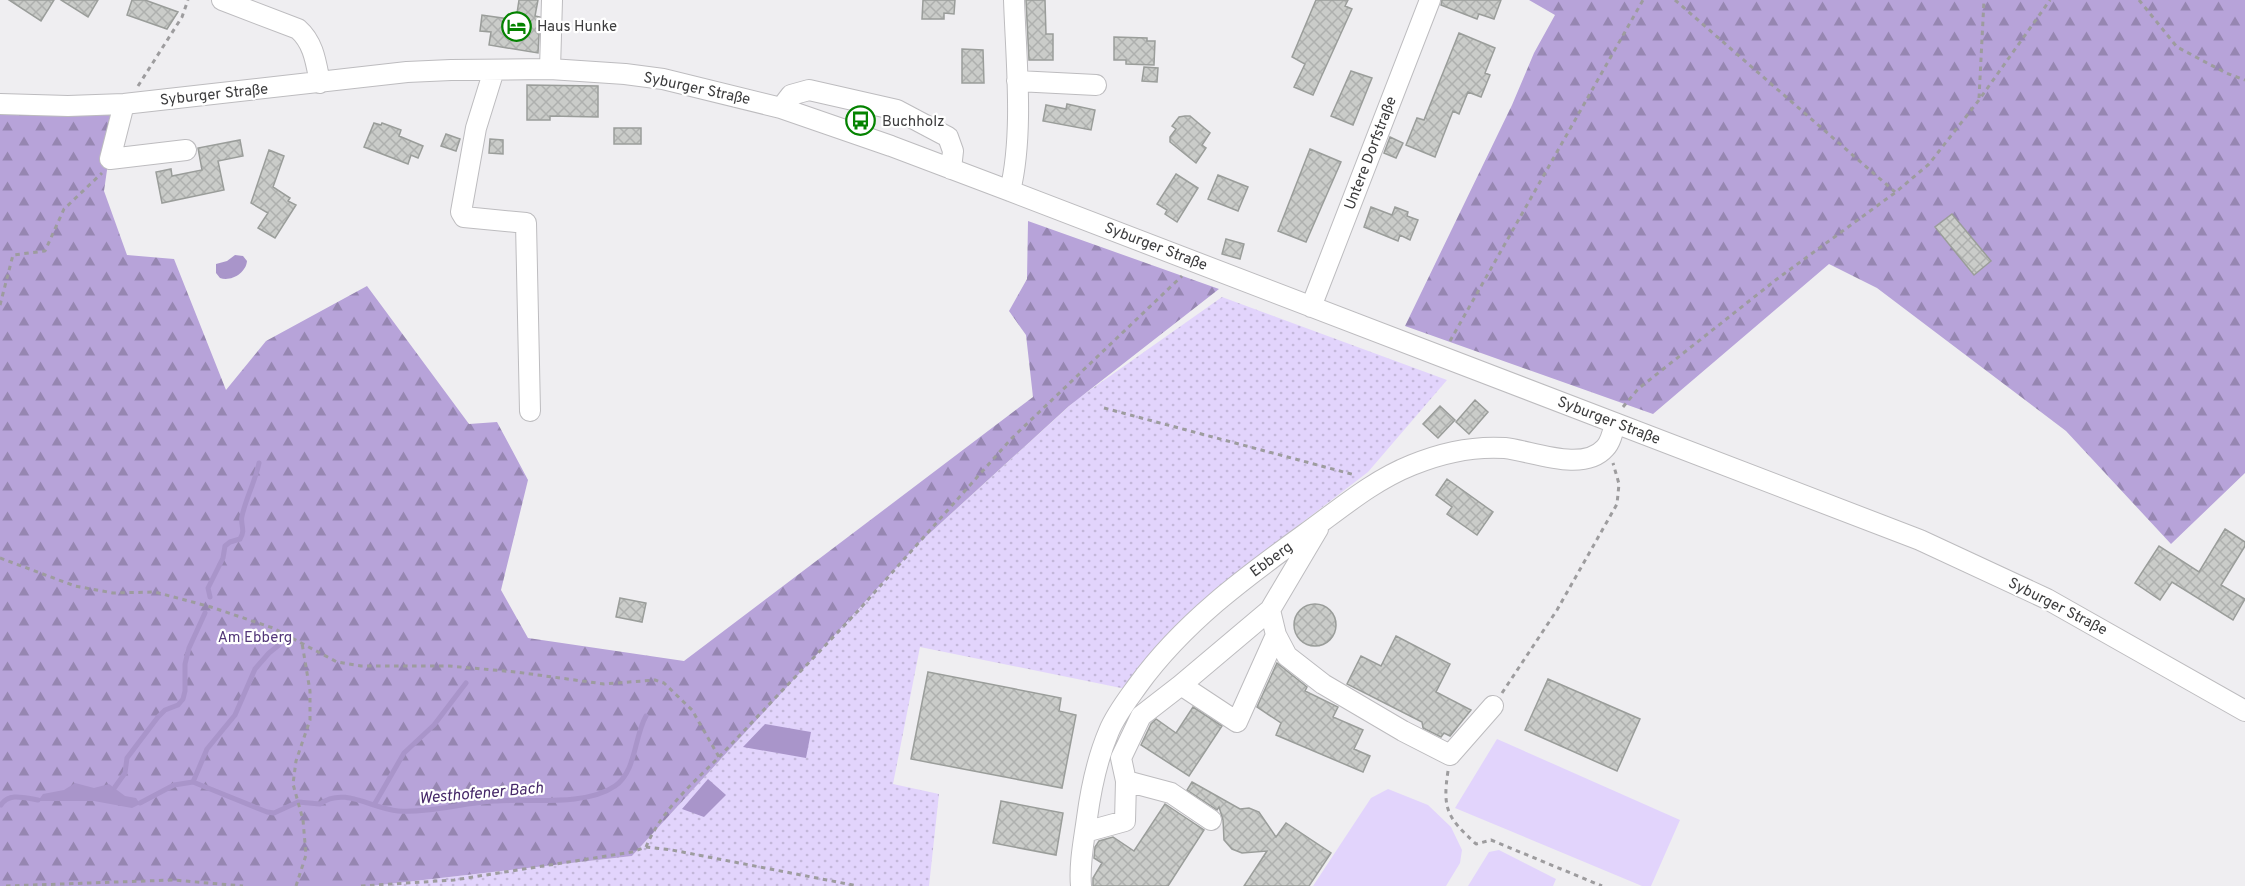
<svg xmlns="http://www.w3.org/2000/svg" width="2245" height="886" font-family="Overpass,sans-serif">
	<defs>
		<pattern id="grass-dots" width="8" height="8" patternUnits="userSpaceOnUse" patternTransform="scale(1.5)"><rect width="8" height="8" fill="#e2d4fc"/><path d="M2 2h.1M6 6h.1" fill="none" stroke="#c3b7d9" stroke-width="1.8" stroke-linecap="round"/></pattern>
		<pattern id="forest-firs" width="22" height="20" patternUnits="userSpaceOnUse" patternTransform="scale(1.5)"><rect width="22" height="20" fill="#b7a3d9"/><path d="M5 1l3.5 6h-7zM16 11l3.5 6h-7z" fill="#9686b1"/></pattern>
		<pattern id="building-cross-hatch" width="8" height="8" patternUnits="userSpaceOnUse" patternTransform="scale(1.5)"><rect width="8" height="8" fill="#caccc9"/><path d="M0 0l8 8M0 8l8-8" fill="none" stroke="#aeb0ae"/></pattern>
	</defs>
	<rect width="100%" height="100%" fill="#efeef1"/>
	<path fill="url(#grass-dots)" d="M1222 297 1447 380 1368 472 1213 591 1126 689 920 647 893 784 939 794 929 886H371L632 856 919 543 1076 400Z"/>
	<path fill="url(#forest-firs)" d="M1529 0H2245V473L2171 544 2066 431 1877 288 1829 264 1653 414 1405 326 1512 105 1534 53 1555 15Z
		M0 111 115 114 104 191 127 255 174 259 226 390 266 341 367 286 469 424 497 422 528 480 501 590 528 638 684 661 1033 397 1026 335 1009 311 1027 279 1028 221 1219 289 1069 406 919 543 632 856 371 886H0Z"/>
	<path fill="#e2d4fc" d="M1497 739 1680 820 1651 886H1642L1455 808Z
		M1388 789 1428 805 1451 827 1462 850 1460 863 1446 886H1313L1371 798Z
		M1499 850 1556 879 1553 886H1468L1489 852Z"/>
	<path fill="#a995ca" d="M235 255 243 256 247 261C246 273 231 282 220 278L216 273V264L227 261Z
		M765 724 811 732 806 758 743 747Z
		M708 779 726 795 704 817 682 809Z
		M75 783 94 788 109 784 125 796 136 798 140 804 132 808 94 801H38L43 794 64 790Z"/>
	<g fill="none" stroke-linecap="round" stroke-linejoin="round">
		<path stroke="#a995ca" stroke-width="5" d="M210 597 208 588 223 558 225 546 230 542 240 539C246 530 240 525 242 516 246 498 255 482 259 463
			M193 782 207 749 235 715 255 669 269 653 279 645
			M115 787 125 773 127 758 158 717 165 710 178 705 183 699 185 691V664L189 648 205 613
			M140 803 174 785 193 782 267 812 274 813 298 802 320 804C344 786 372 809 398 811 430 813 462 803 494 801 528 798 585 807 615 786 636 772 634 737 646 716
			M1 805C9 792 25 798 38 800
			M374 805 404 753 434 725 466 683"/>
	</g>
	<path fill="url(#building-cross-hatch)" stroke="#9a9d9a" stroke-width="1.5" d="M9 0H54L41 21Z
		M61 0H98L88 17Z
		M132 0H145L178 12 167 29 127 15Z
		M519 0H538L535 16 540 17 538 53 489 45 491 32 480 31 482 15 516 20Z
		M923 0H955L954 14 944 13V19H922Z
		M1026 0H1045L1046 34H1053V60H1029Z
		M1316 0H1348L1345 6 1352 9 1313 95 1294 87 1305 64 1292 57Z
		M1442 0H1501L1494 19 1479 14 1477 19 1441 5Z
		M1459 33 1495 48 1485 73 1490 75 1481 97 1468 92 1459 114 1453 111 1435 157 1406 145 1417 118 1424 120Z
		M1114 37 1147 38V41H1155L1154 65 1126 64V60H1114Z
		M962 49 983 50 984 83H962Z
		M1144 67 1158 68 1157 82 1142 81Z
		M1351 71 1372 78 1353 125 1331 116Z
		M527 85 598 86V117L550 116V120H527Z
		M1067 104 1095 110 1091 130 1043 121 1046 105 1066 109Z
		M1185 116H1190L1210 133 1202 145 1206 148 1196 163 1170 142V137L1176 129 1172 126 1179 117Z
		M374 123 381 125 382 123 401 130 399 136 423 146 418 158 411 155 408 164 364 147Z
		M614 128H641V144H614Z
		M446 134 460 139 456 151 441 146Z
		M1390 137 1403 143 1396 158 1384 153Z
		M490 139 503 140V154L489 153Z
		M240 140 243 156 218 161 224 190 162 203 156 172 171 169 172 176 202 170 198 148Z
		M1310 149 1341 162 1306 242 1278 231Z
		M269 150 284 156 273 187 290 198 288 201 296 205 275 238 258 228 268 213 251 203Z
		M1176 174 1198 188 1177 222 1165 214 1167 210 1157 204Z
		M1218 175 1248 187 1238 211 1208 199Z
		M1371 207 1392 215 1395 207 1408 212 1407 216 1418 220 1410 240 1400 235 1398 241 1364 227Z
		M1952 214 1991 261 1974 275 1935 227Z
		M1226 239 1244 244 1240 259 1222 254Z
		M1475 400 1488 412 1469 434 1456 422Z
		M1440 406 1455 420 1438 438 1423 424Z
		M1447 479 1493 512 1477 535 1447 514 1452 507 1436 495Z
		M2225 529 2245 542V546L2221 585 2245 599 2233 620 2172 582 2160 600 2135 583 2159 546 2199 572Z
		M620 598 646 603 642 622 616 617Z
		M1294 625a21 21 0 1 1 42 0a21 21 0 1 1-42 0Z
		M1396 636 1450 664 1436 692 1471 710 1450 736 1444 733 1441 737 1423 728 1422 722 1347 684 1361 656 1381 666Z
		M1277 663 1307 687 1305 691 1338 707 1333 717 1363 730 1354 749 1370 756 1363 772 1276 735 1281 723 1257 707Z
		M928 672 1061 698 1059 711 1076 715 1062 788 911 759Z
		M1548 679 1640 719 1617 771 1525 730Z
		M1193 707 1222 726 1189 776 1141 745 1151 724 1156 719 1176 733Z
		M1192 782 1240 809 1249 808 1259 812 1276 837 1286 823 1331 853 1309 886H1244L1267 851 1242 853 1232 849 1224 840 1223 820 1219 807 1217 810 1187 790Z
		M1001 801 1063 813 1056 855 993 843Z
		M1165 804 1204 830 1168 886H1093V878L1102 863 1094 858 1095 847 1099 841 1113 837 1134 851Z"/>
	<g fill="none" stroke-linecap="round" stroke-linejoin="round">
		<defs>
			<path id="minor" d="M222 0 298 29C314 43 316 63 320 83
				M550 69 552 0
				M494 70 476 128 461 212 464 217 526 223 530 411
				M1017 81 1096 85
				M0 104 68 106 124 104 407 72 451 70 550 69 625 74 663 79 781 108 891 146 1010 191 1920 540 2047 599 2245 711
				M124 104 110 159 186 150
				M781 108 791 95 809 90 897 110 948 137 953 151 951 169
				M1010 191C1024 134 1016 59 1014 0
				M1311 307 1430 0
				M1318 529 1270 610 1276 635 1287 656 1323 684 1403 731 1450 755 1493 706
				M1270 610 1181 685 1237 722 1276 635
				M1181 685 1141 716 1121 758 1126 781 1171 793 1211 820
				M1085 832 1125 821 1126 781
				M1081 886C1079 864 1084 840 1087 818 1091 788 1097 759 1109 731 1116 714 1128 699 1138 685 1183 623 1244 578 1305 534 1340 509 1372 481 1412 465 1441 453 1474 446 1505 448 1532 451 1583 473 1605 448 1611 442 1613 431 1615 423"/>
		</defs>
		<use href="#minor" stroke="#bdbcbf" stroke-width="22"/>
		<path stroke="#9d9c9e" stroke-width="3" stroke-dasharray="4.5 4.5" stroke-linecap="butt" d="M1675 0 1895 192
			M2139 0 2177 47 2226 73 2245 80
			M138 86 182 17 188 0
			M1979 98 1984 0
			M0 305 13 255 45 251 64 209 102 173
			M1450 341 1643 0
			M1623 407 1638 389 1777 279 1896 192 1929 164 1979 100 2050 0
			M1104 408 1355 475
			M0 558 75 586 113 593 155 592 211 607 273 628 337 662 361 666H449L516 672 604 684 655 680 664 683 692 710 719 757C692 784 661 811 646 847
			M1502 693 1557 610 1617 504 1619 484 1613 463
			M719 757 857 612 1012 438 1182 276
			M1448 771C1442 810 1448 818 1476 844L1491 840 1602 886
			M6 886 173 880 243 886
			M296 886 306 855 303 820 293 784 296 761 310 720V691L302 643
			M361 886 454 880 632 852 646 847 672 850 858 886"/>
		<use href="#minor" stroke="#fff" stroke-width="20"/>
	</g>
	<defs>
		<symbol id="hotel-ring" viewBox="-11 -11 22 22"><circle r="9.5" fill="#fff" stroke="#048300" stroke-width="1.5"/><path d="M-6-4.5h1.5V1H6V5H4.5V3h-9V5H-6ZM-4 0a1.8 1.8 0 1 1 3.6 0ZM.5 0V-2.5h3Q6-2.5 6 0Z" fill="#048300"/></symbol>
		<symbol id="bus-ring" viewBox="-11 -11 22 22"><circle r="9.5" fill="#fff" stroke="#048300" stroke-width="1.5"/><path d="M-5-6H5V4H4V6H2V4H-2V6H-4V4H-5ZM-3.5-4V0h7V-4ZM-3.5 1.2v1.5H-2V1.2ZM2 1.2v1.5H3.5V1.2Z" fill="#048300"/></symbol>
	</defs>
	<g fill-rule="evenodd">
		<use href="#hotel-ring" x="500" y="10" width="33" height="33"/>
		<use href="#bus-ring" x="844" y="104" width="33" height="33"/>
	</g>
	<g text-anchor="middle" stroke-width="4.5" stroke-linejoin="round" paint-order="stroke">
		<g font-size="15" fill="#3c3c3d" stroke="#fff" text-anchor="start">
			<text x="537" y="31">Haus Hunke</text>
			<text x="882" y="126">Buchholz</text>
		</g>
		<g font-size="15" fill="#3c3c3d" stroke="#fff">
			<text transform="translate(697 88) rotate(12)" y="5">Syburger Straße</text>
			<text transform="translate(214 94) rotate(-6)" y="5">Syburger Straße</text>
			<text transform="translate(1370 153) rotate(-69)" y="5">Untere Dorfstraße</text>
			<text transform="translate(1156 246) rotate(21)" y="5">Syburger Straße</text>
			<text transform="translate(1609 420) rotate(21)" y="5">Syburger Straße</text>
			<text transform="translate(1271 559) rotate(-36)" y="5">Ebberg</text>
			<text transform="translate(2058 606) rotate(27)" y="5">Syburger Straße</text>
		</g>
		<g font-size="15" fill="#533779" stroke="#fff">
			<text x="255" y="642">Am Ebberg</text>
		</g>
		<g font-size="16" font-style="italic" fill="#462869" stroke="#fff">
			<text transform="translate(481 792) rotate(-5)" y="6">Westhofener Bach</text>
		</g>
	</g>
</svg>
